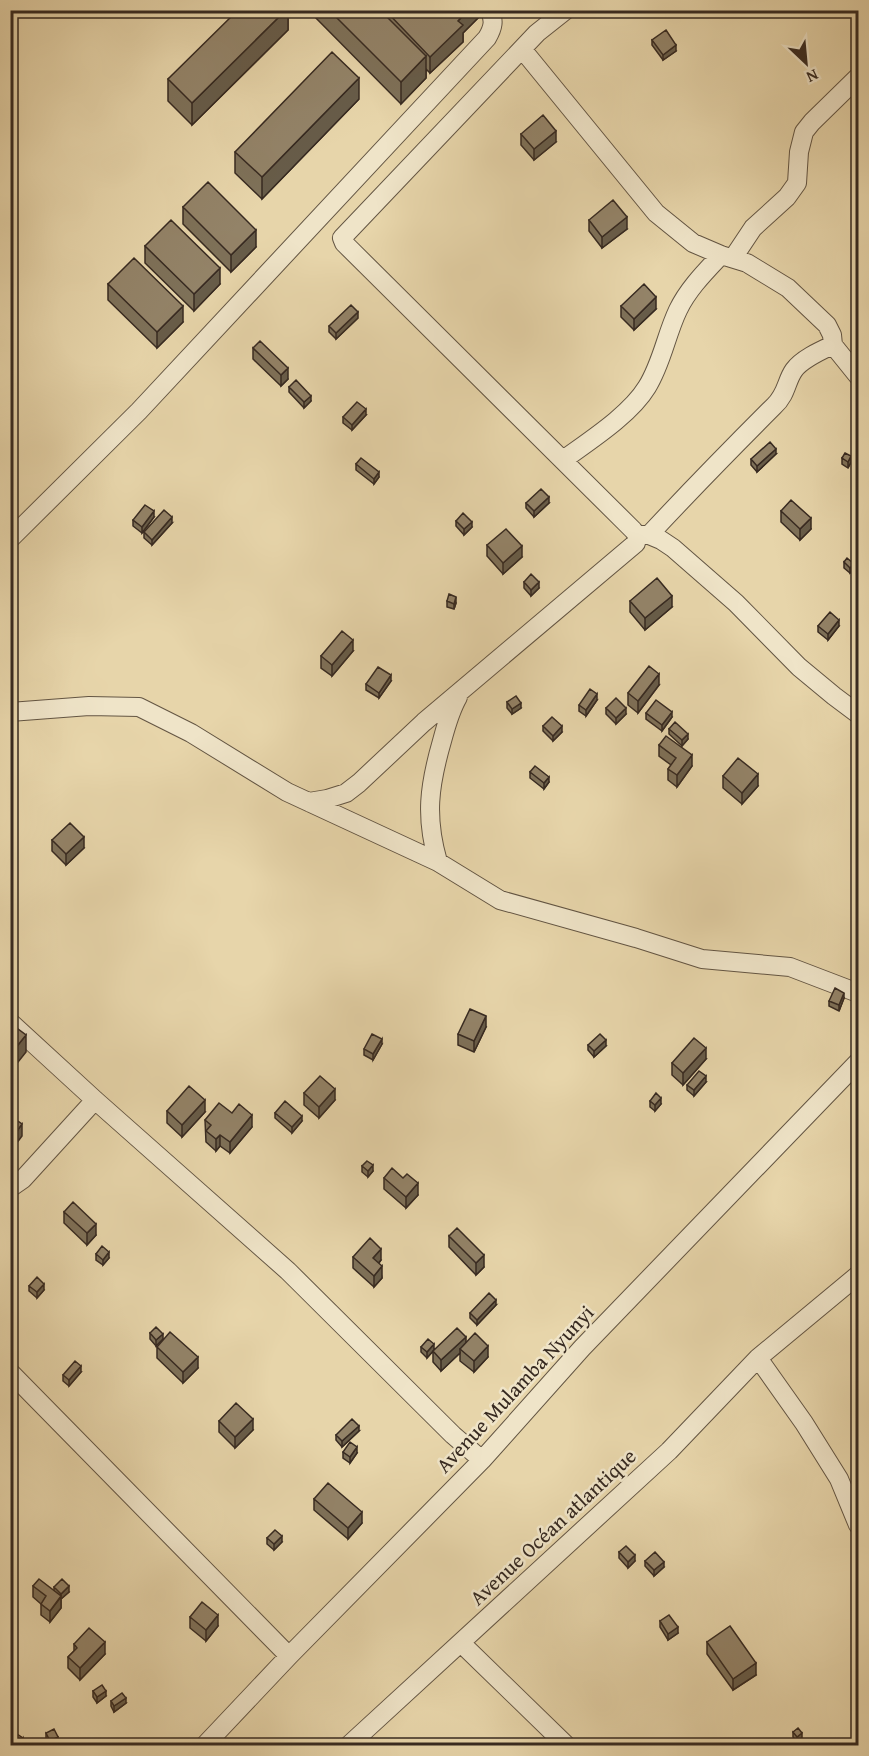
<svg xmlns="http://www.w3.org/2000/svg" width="869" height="1756" font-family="'Gentium Book Plus',serif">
	<rect width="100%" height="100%" fill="#e7d5aa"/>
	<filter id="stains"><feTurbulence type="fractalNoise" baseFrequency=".00333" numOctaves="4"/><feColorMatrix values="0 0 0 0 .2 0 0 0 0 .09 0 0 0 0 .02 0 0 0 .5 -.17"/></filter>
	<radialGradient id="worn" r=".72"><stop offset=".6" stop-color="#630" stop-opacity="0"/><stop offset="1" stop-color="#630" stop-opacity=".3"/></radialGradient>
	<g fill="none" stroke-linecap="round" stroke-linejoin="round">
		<defs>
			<path id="minor" d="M522 49 656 213 693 243 721 255 747 263 788 288 827 325 832 335 833 345 858 376
				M733 258 753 228 787 197 797 183 799 152 804 132 812 122 858 77
				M563 460C589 441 630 415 647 387 662 363 666 335 678 310 688 289 705 272 721 255
				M637 535H649L661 540 673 548 736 603 799 667 834 696 858 714
				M649 535C690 491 732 448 774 406 787 394 786 381 794 370 802 359 820 351 833 345
				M10 539 139 411 487 38C493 28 495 20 489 10
				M10 712 89 706 139 707 191 733 287 792 438 862 500 900 636 938 702 959 790 967 858 993
				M309 802 327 799 346 793 359 783 424 722 636 543 637 535 633 530 344 243 342 238 537 33 566 10
				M438 862C425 817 429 786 442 741 446 726 450 711 458 697
				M10 1022 95 1100 288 1271 453 1435 482 1460
				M10 1188 23 1179 95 1100
				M758 1358 804 1423 839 1479 858 1525
				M10 1372 289 1656
				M461 1643 567 1746
				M204 1746 289 1656 482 1460 582 1348 858 1062
				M348 1746 669 1451 758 1358 858 1275"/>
		</defs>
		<use href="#minor" stroke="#635543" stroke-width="20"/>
		<use href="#minor" stroke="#efe4c8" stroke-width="18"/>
	</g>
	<path fill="#7e7159" stroke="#372a21" stroke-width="1.5" d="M288 10V30L192 125 168 101V79Z
		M308 10H479V17L463 33V42L430 73 426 69V78L401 104Z
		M652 40 676 51 663 60 652 45Z
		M359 99 262 199 235 173V152Z
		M521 134 556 142 534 160 521 145Z
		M183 207 256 247 231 272 183 224Z
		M589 220 627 229 602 248 589 231Z
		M145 246 220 284 194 311 145 263Z
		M108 284 183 322 157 348 108 300Z
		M621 306 656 309 634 330 621 317Z
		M358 318 336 339 329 332V326Z
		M253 348 288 379 281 386 253 359Z
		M289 387 311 401 304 408 289 392Z
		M366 415 352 430 343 423V417Z
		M776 454 757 472 751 465V459Z
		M842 458 851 462 848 468 842 464Z
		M356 464 379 477 374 484 356 470Z
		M526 503H549L534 517 526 508Z
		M781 511 811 529 800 540 781 522Z
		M154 517 142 533 133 526V520Z
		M456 521 472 527 464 535 456 526Z
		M172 523 152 545 144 538V532Z
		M487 545 522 557 503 574 487 556Z
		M844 562 854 569 850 573 844 568Z
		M858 572V585L855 582V577Z
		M524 582 539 588 531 596 524 588Z
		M447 601 456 603 454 609 447 607Z
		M630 601 672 607 645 630 630 612Z
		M818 626H839L828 640 818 632Z
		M353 651 332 676 321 668V656Z
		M391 681 379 698 366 690V684Z
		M659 685 638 713 628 705V693Z
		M597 700 586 716 579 711V705Z
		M507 702 521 708 512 714 507 708Z
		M606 708 626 714 616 724 606 714Z
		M646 713 672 717 662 731 646 719Z
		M543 726 562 732 553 741 543 731Z
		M669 729 688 739 682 746 669 734Z
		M659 745 692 766 677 787 668 780V769L671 765 659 756Z
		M530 772 549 782 544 789 530 778Z
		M723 776 758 786 742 804 723 788Z
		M52 840 84 848 66 865 52 851Z
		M844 998 839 1011 829 1006V1001Z
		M486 1027 474 1052 458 1045V1034Z
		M382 1044 373 1060 364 1055V1049Z
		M588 1045 606 1046 594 1057 588 1050Z
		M706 1059 683 1085 672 1075V1063Z
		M706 1082 694 1096 687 1090V1085Z
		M304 1093 335 1100 319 1118 304 1105Z
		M650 1101 661 1104 655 1111 650 1107Z
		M167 1111 205 1112 182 1137 167 1123Z
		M232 1113 252 1127 230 1153 220 1146 216 1151 206 1142 205 1120Z
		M275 1113 302 1121 292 1133 275 1118Z
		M362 1166 373 1171 368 1177 362 1172Z
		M384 1178H403L418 1195 406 1208 384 1189Z
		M64 1212 96 1235 87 1245 64 1223Z
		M449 1236 484 1267 476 1275 449 1247Z
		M96 1254 109 1258 103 1265 96 1260Z
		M353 1257 381 1260 379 1263 382 1278 374 1287 353 1268Z
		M29 1286 44 1290 37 1298 29 1291Z
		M496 1305 477 1325 470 1318V1313Z
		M150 1333 163 1339 156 1346 150 1339Z
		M466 1343 488 1357 474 1372 460 1361V1353L441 1371 433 1362V1351L427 1358 421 1352V1347L434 1349Z
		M157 1347 198 1368 183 1383 157 1358Z
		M81 1372 69 1386 63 1381V1375Z
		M219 1421 253 1430 235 1448 219 1432Z
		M359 1431 342 1447 336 1440V1435Z
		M343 1452 357 1453 350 1463 343 1458Z
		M314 1499 362 1523 348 1539 314 1510Z
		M267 1538 282 1542 274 1550 267 1544Z
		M619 1552 635 1561 628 1568 619 1558Z
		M645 1561 664 1567 654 1576 645 1566Z
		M33 1586 54 1591V1587L69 1592 61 1599V1608L50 1622 41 1615V1604L33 1597Z
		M190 1617 218 1626 206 1641 190 1628Z
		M660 1621 678 1633 668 1640 660 1627Z
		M707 1642 756 1675 733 1690 707 1654Z
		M74 1644 105 1654 80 1680 68 1668V1657L74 1651Z
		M93 1691 106 1696 97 1703 93 1697Z
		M111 1701 126 1703 114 1712 111 1706Z
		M793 1732 802 1739 797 1743 793 1737Z
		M46 1733 58 1743 52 1746H50L46 1738Z"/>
	<path fill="#675c49" stroke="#372a21" stroke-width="1.5" d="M286 10H288V30L192 125V103Z
		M468 10H479V17L463 33V42L430 73V57L458 21Z
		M676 45V51L663 60V55Z
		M426 56V78L401 104V82Z
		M359 78V99L262 199V177Z
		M556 131V142L534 160V149Z
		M627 217V229L602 248V237Z
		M256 230V247L231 272V255Z
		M220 268V284L194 311V294Z
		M656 297V309L634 330V319Z
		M183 306V322L157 348V332Z
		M358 312V318L336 339V333Z
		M288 368V379L281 386V375Z
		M311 396V401L304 408V402Z
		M366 409V415L352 430V425Z
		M776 449V454L757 472V466Z
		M851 456V462L848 468V462Z
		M379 472V477L374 484V479Z
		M549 497V503L534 517V511Z
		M154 511V517L142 533V527Z
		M172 517V523L152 545V540Z
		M811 518V529L800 540V529Z
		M472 522V527L464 535V529Z
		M522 546V557L503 574V563Z
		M854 564V569L850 573V568Z
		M539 582V588L531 596V590Z
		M672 596V607L645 630V618Z
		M456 597V603L454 609V604Z
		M839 620V626L828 640V634Z
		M353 640V651L332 676V665Z
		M659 674V685L638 713V701Z
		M391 675V681L379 698V693Z
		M597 694V700L586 716V710Z
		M521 703V708L512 714V709Z
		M626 708V714L616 724V718Z
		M672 712V717L662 731V725Z
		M562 726V732L553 741V736Z
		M688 734V739L682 746V740Z
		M692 755V766L677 787V775Z
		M758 774V786L742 804V793Z
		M549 777V782L544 789V783Z
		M84 837V848L66 865V854Z
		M844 993V998L839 1011V1005Z
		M486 1016V1027L474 1052V1041Z
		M26 1035V1052L10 1072V1055Z
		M382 1039V1044L373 1060V1054Z
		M606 1040V1046L594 1057V1051Z
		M706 1048V1059L683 1085V1073Z
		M706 1076V1082L694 1096V1090Z
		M335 1089V1100L319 1118V1107Z
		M661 1098V1104L655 1111V1105Z
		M205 1100V1112L182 1137V1125Z
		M252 1115V1127L230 1153V1142Z
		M302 1116V1121L292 1133V1127Z
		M22 1124V1136L10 1152V1141Z
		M220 1135V1146L216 1151V1139Z
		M373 1165V1171L368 1177V1171Z
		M418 1183V1195L406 1208V1197Z
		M96 1224V1235L87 1245V1233Z
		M381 1249V1260L373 1269V1258Z
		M109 1252V1258L103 1265V1260Z
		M484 1255V1267L476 1275V1263Z
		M382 1266V1278L374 1287V1276Z
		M44 1284V1290L37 1298V1292Z
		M496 1300V1305L477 1325V1320Z
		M163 1334V1339L156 1346V1340Z
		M466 1337V1348L460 1349V1353L441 1371V1360Z
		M434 1344V1350L427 1358V1352Z
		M488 1346V1357L474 1372V1361Z
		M198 1357V1368L183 1383V1372Z
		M81 1366V1372L69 1386V1380Z
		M253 1419V1430L235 1448V1437Z
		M359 1426V1431L342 1447V1441Z
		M357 1447V1453L350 1463V1457Z
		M362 1512V1523L348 1539V1528Z
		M282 1536V1542L274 1550V1544Z
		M635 1555V1561L628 1568V1562Z
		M664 1562V1567L654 1576V1570Z
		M69 1586V1592L61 1599V1608L50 1622V1611L61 1597V1594Z
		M218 1615V1626L206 1641V1630Z
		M678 1627V1633L668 1640V1634Z
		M105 1642V1654L80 1680V1668Z
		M756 1663V1675L733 1690V1679Z
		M106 1691V1696L97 1703V1697Z
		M126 1698V1703L114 1712V1706Z
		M802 1733V1739L797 1743V1737Z
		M58 1737V1743L50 1746V1741Z
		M23 1738V1744L22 1746H18Z"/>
	<path fill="#938368" stroke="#372a21" stroke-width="1.5" d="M238 10H286L192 103 168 79Z
		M329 10H380L426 56 401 82Z
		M385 10H438L440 13 442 10H468L458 21 463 25 430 57Z
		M666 30 676 45 663 55 652 40Z
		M332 52 359 78 262 177 235 152Z
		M543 115 556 131 534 149 521 134Z
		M208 182 256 230 231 255 183 207Z
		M613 200 627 217 602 237 589 220Z
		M171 220 220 268 194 294 145 246Z
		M134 258 183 306 157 332 108 284Z
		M644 284 656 297 634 319 621 306Z
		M351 305 358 312 336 333 329 326Z
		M260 341 288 368 281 375 253 348Z
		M296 380 311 396 304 402 289 387Z
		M357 402 366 409 352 425 343 417Z
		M770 442 776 449 757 466 751 459Z
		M845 453 851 456 848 462 842 458Z
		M361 458 379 472 374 479 356 464Z
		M541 489 549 497 534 511 526 503Z
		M791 500 811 518 800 529 781 511Z
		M145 505 154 511 142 527 133 520Z
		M164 510 172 517 152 540 144 532Z
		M463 513 472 522 464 529 456 521Z
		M506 529 522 546 503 563 487 545Z
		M847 558 854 564 850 568 844 562Z
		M531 574 539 582 531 590 524 582Z
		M657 578 672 596 645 618 630 601Z
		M449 594 456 597 454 604 447 601Z
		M830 612 839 620 828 634 818 626Z
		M342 631 353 640 332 665 321 656Z
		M649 666 659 674 638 701 628 693Z
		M378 667 391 675 379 693 366 684Z
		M590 689 597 694 586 710 579 705Z
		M516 696 521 703 512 709 507 702Z
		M616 698 626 708 616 718 606 708Z
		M656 700 672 712 662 725 646 713Z
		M552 717 562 726 553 736 543 726Z
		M675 722 688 734 682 740 669 729Z
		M666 736 692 755 677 775 668 769 676 758 659 745Z
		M738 758 758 774 742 793 723 776Z
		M535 766 549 777 544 783 530 772Z
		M70 823 84 837 66 854 52 840Z
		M835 988 844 993 839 1005 829 1001Z
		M470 1009 486 1016 474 1041 458 1034Z
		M10 1023 26 1035 10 1055Z
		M372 1034 382 1039 373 1054 364 1049Z
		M600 1034 606 1040 594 1051 588 1045Z
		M694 1038 706 1048 683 1073 672 1063Z
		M699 1071 706 1076 694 1090 687 1085Z
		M320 1076 335 1089 319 1107 304 1093Z
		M189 1086 205 1100 182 1125 167 1111Z
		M656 1093 661 1098 655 1105 650 1101Z
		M285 1101 302 1116 292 1127 275 1113Z
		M219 1103 232 1113 239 1104 252 1115 230 1142 220 1135 216 1139 206 1131 211 1125 205 1120Z
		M12 1117 22 1124 10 1141V1119Z
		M367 1161 373 1165 368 1171 362 1166Z
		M392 1168 403 1178 407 1174 418 1183 406 1197 384 1178Z
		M73 1202 96 1224 87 1233 64 1212Z
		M457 1228 484 1255 476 1263 449 1236Z
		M370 1238 381 1249 373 1258 382 1266 374 1276 353 1257Z
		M102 1246 109 1252 103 1260 96 1254Z
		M37 1277 44 1284 37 1292 29 1286Z
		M489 1293 496 1300 477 1320 470 1313Z
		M156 1327 163 1334 156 1340 150 1333Z
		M457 1328 466 1337 441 1360 433 1351Z
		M170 1332 198 1357 183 1372 157 1347Z
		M475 1333 488 1346 474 1361 460 1349Z
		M428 1339 434 1344 427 1352 421 1347Z
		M75 1361 81 1366 69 1380 63 1375Z
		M236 1403 253 1419 235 1437 219 1421Z
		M352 1419 359 1426 342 1441 336 1435Z
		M350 1442 357 1447 350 1457 343 1452Z
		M328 1483 362 1512 348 1528 314 1499Z
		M275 1530 282 1536 274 1544 267 1538Z
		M626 1546 635 1555 628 1562 619 1552Z
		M655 1552 664 1562 654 1570 645 1561Z
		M39 1579 61 1596 50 1611 41 1604 46 1596 33 1586Z
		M62 1579 69 1586 61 1594 54 1587Z
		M202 1602 218 1615 206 1630 190 1617Z
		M669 1615 678 1627 668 1634 660 1621Z
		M730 1626 756 1663 733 1679 707 1642Z
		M89 1628 105 1642 80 1668 68 1657 77 1648 74 1644Z
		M102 1685 106 1691 97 1697 93 1691Z
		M122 1693 126 1698 114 1706 111 1701Z
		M798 1728 802 1733 797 1737 793 1732Z
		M54 1729 58 1737 50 1741 46 1733Z
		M17 1734 23 1738 18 1746H16L11 1743Z"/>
	<g text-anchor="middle" stroke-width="5" stroke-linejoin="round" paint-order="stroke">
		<g font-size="21" fill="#372a21" stroke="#efe4c8">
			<text transform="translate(515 1389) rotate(-47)" y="7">Avenue Mulamba Nyunyi</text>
			<text transform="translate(553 1527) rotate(-43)" y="7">Avenue Océan atlantique</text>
		</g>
	</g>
	<rect width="869" height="1756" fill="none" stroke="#e7d5aa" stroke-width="36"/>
	<rect x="12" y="12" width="845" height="1732" fill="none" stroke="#372a21" stroke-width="3"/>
	<rect x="18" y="18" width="833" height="1720" fill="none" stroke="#372a21" stroke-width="1.5"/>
	<g transform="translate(806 63) rotate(154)" stroke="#efe4c8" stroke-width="4.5" paint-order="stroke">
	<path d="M0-4.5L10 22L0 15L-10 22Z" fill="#372a21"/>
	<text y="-9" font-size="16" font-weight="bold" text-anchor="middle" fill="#372a21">N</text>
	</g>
	<rect width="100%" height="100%" filter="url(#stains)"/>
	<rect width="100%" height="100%" fill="url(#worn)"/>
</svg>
